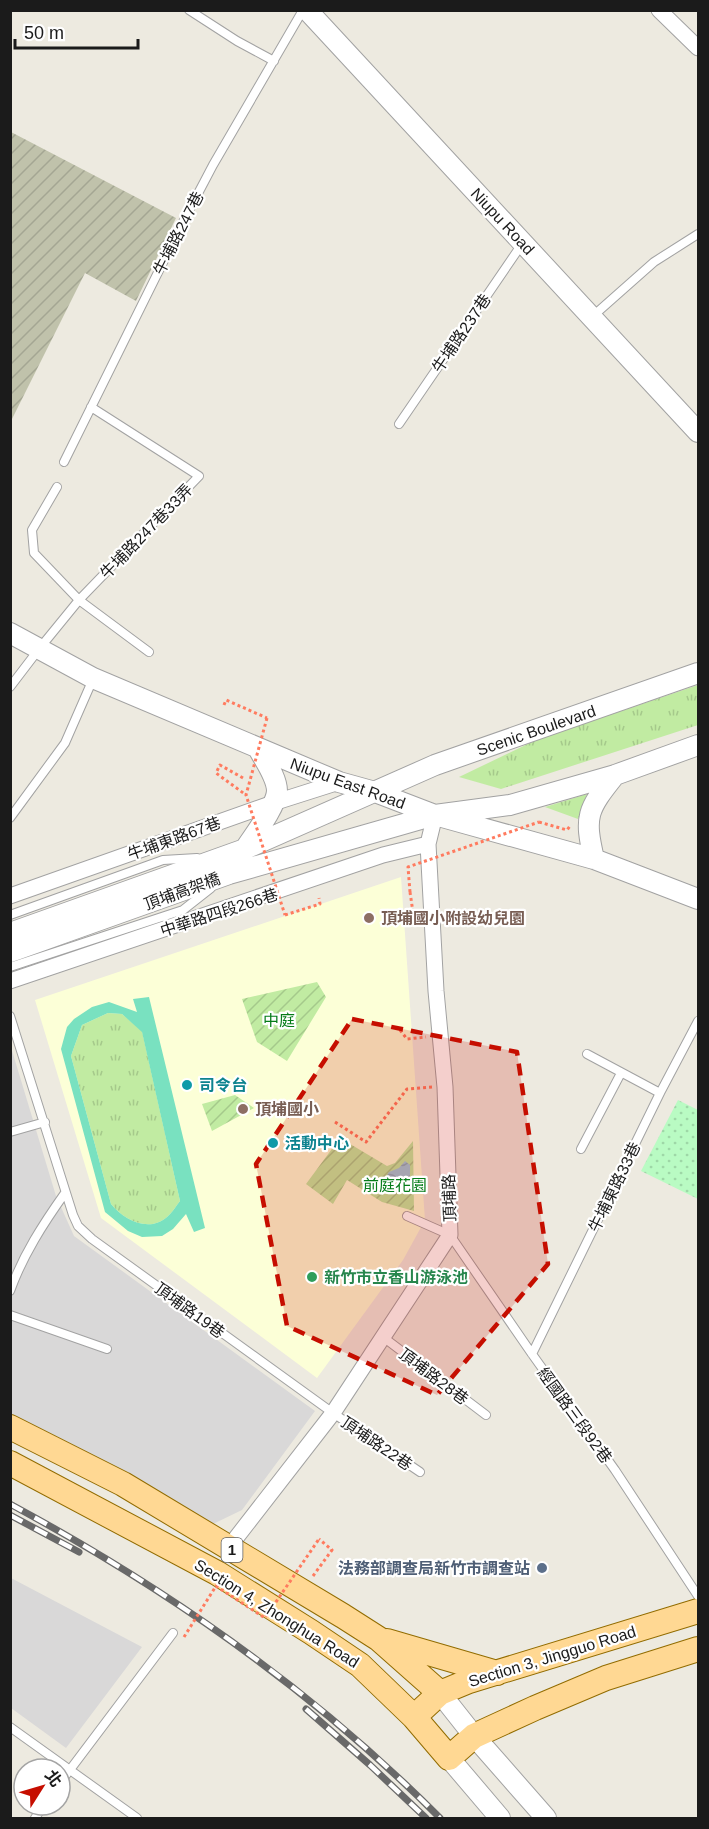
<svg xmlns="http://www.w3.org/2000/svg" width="709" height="1829" font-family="Helvetica,'Noto Sans TC',sans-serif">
	<defs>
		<pattern id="construction-furrows" width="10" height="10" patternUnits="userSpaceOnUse" patternTransform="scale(1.5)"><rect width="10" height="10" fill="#c0c2ab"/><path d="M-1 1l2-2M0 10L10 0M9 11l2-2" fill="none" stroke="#a4a693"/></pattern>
		<pattern id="grass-tufts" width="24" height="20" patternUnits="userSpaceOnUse" patternTransform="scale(1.5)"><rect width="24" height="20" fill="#c1eba2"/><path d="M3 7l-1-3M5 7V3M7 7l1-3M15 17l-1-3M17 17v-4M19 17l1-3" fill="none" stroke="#a5c98b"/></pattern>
		<pattern id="park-dots" width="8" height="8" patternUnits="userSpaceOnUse" patternTransform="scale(1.5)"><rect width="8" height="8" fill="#b9fbc3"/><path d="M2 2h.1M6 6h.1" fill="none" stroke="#9ed7a7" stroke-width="1.8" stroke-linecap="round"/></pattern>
		<pattern id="garden-furrows" width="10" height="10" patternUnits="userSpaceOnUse" patternTransform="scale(1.5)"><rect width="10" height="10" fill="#c1eba2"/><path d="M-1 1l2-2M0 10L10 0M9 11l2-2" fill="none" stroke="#a5c98b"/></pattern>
		<pattern id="water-waves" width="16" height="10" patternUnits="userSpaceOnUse" patternTransform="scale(1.5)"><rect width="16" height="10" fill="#9ecbde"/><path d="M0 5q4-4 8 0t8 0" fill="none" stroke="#88aebe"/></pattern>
	</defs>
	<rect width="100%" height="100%" fill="#edeae0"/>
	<path fill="#d9d8d8" d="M10 1044 56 1196 74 1236 315 1411 242 1510 213 1524 11 1418Z
		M11 1578 142 1647 66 1748 11 1708Z"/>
	<path fill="#fcffd7" d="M401 877 425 1220 403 1260 317 1378 101 1218 35 1000Z"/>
	<path fill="url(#construction-furrows)" d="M11 132 176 218 136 301 85 273 11 421Z"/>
	<path fill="url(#grass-tufts)" d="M698 685V725L501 789 459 777 536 740Z
		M587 794 578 819 545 807Z
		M108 1013 122 1014 142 1031 180 1201C176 1206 172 1213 167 1217 149 1233 124 1220 111 1204L71 1056 82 1025Z"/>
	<path fill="url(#park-dots)" d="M678 1100 698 1110V1199L641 1171Z"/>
	<path fill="url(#garden-furrows)" d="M317 982 326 997 287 1061 257 1042 242 999Z
		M235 1095 254 1108 212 1131 202 1104Z
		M340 1138 387 1166 395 1163 413 1141 414 1211 382 1202 347 1180 333 1204 306 1184Z"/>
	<path fill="#79e1c0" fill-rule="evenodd" d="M149 997 205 1228 194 1232 186 1214 173 1229 162 1236 142 1237 128 1231 105 1212 61 1049 67 1027 74 1019 92 1007 109 1002 137 1012 133 999ZM108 1013 122 1014 142 1032 180 1201C176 1206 172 1213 167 1217 149 1233 124 1220 111 1204L71 1056 82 1025Z"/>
	<path fill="url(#water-waves)" d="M405 1161 410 1165V1176L405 1180H389L387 1175 389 1172 399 1168Z"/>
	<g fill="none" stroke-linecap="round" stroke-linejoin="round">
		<defs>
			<path id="service" d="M189 10 237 41 274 61
				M593 316 654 262 698 234
				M91 407 199 476 79 600 149 652
				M399 424 522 244
				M64 462 182 224 213 165 303 10
				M10 687 39 649 79 600 34 553 32 530 57 487
				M10 818 65 743 93 679
				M10 915 163 860 197 858
				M10 967 183 910 211 888
				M10 1016 73 1215 78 1226 92 1239 333 1413 420 1472
				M587 1054 660 1093
				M10 1132 45 1122
				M581 1149 621 1073
				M407 1216 450 1235 532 1354 615 1470 698 1596
				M10 1291C23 1255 43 1224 65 1193
				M10 1315 107 1349
				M383 1337 486 1415
				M532 1354 660 1093 698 1021
				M10 1727 137 1818
				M60 1783 173 1633
				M35 1818 44 1805"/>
			<path id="minor" d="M659 10 698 48
				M10 896 273 803 339 782
				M10 981 383 855 428 844
				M229 1547 333 1413 450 1235 445 1087 436 991 428 844 435 815"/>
			<path id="tertiary" d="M307 10 698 432
				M10 633 93 678 339 782 375 792 435 815 594 859 698 899
				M245 849C254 835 276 807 277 791 277 777 264 760 258 748
				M594 859C584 816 587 810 615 775
				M10 933 245 849 435 765 698 673
				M10 952 229 874 435 815 510 805 615 775 698 745
				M440 1693 474 1736 546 1818
				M449 1758 500 1818"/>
			<path id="primary" d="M10 1427 123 1484 343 1616 379 1639 440 1693
				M10 1463 217 1573 311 1632 360 1665 414 1717 449 1758 474 1736 535 1708 606 1678 698 1649
				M387 1641 497 1673
				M414 1717 440 1693 469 1681 698 1611"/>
		</defs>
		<use href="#service" stroke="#a2a2a2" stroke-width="10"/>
		<use href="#minor" stroke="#a2a2a2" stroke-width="17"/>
		<use href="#tertiary" stroke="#a2a2a2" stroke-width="22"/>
		<use href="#primary" stroke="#926c00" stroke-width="26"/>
		<path stroke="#ff7b5f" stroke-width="3" stroke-dasharray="3 3" stroke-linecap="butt" d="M224 705 226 700 267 718
			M243 778 220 765 216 773 246 795
			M539 822 567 830 570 826
			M410 892 415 926
			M285 915 320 904 319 898
			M400 1030 407 1039 426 1037
			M335 1122 366 1142 407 1089 432 1087
			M313 1576 332 1550 319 1539"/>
		<use href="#service" stroke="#fff" stroke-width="8"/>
		<use href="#minor" stroke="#fff" stroke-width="15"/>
		<use href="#tertiary" stroke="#fff" stroke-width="20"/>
		<use href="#primary" stroke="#ffd893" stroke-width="24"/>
		<defs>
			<path id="rail" d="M10 1504C168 1589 314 1691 440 1818
				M10 1515 79 1552
				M306 1709 370 1765 426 1818"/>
		</defs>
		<use href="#rail" stroke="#696969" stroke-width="7"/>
		<use href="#rail" stroke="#fff" stroke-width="4.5" stroke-dasharray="14" stroke-linecap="butt"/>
		<path stroke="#ff7b5f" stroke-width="3" stroke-dasharray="3 3" stroke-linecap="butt" d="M267 718 246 795 285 915
			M410 892 408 867 539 822
			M184 1637 216 1586 265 1618 319 1539"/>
	</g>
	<path fill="#c60e00" fill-opacity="0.2" stroke="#c60e00" stroke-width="4.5" stroke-dasharray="12 8" stroke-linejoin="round" d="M352 1019 517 1052 548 1264 437 1395 287 1326 256 1164Z"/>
	<g fill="#8d6e63" stroke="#fff" stroke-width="2">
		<circle cx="369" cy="918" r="6"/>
		<circle cx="243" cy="1109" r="6"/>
	</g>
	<g fill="#0f9aa8" stroke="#fff" stroke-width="2">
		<circle cx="187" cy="1085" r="6"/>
		<circle cx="273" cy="1143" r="6"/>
	</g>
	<circle fill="#2e9e5b" stroke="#fff" stroke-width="2" cx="312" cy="1277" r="6"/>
	<circle fill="#5c6f8a" stroke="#fff" stroke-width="2" cx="542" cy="1568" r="6"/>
	<g text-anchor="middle" stroke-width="4.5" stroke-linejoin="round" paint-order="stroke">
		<rect fill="#fff" stroke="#5f5f5f" stroke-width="1.5" x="221.5" y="1538" width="21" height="24" rx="4.5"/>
		<g font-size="15" font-weight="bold" fill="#1b1b1b">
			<text x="232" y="1555">1</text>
		</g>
		<g font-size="16" fill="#1b1b1b" stroke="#fff">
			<text transform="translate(503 221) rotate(47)" y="6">Niupu Road</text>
			<text transform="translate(178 233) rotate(-63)" y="6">牛埔路247巷</text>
			<text transform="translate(461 333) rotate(-56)" y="6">牛埔路237巷</text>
			<text transform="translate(146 531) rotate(-46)" y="6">牛埔路247巷33弄</text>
			<text transform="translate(536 730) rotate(-19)" y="6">Scenic Boulevard</text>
			<text transform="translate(348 783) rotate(20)" y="6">Niupu East Road</text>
			<text transform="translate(174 838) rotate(-20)" y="6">牛埔東路67巷</text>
			<text transform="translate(182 891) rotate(-20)" y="6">頂埔高架橋</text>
			<text transform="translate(219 912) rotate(-18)" y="6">中華路四段266巷</text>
			<text transform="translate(614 1187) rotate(-64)" y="6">牛埔東路33巷</text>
			<text transform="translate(449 1198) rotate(-92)" y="6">頂埔路</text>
			<text transform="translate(190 1310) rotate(36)" y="6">頂埔路19巷</text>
			<text transform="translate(434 1376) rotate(37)" y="6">頂埔路28巷</text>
			<text transform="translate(575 1415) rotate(54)" y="6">經國路三段92巷</text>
			<text transform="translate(377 1443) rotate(34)" y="6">頂埔路22巷</text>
			<text transform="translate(277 1613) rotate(32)" y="6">Section 4, Zhonghua Road</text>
			<text transform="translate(552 1656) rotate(-17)" y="6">Section 3, Jingguo Road</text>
		</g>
		<g font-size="16" font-weight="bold" fill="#785e54" stroke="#fff" text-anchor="start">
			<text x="381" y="924">頂埔國小附設幼兒園</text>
			<text x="255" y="1115">頂埔國小</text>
		</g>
		<g font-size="16" fill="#067c19" stroke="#fff">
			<text x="279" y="1026">中庭</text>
			<text x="395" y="1191">前庭花園</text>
		</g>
		<g font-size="16" font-weight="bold" fill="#0d838f" stroke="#fff" text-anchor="start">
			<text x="199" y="1091">司令台</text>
			<text x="285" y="1149">活動中心</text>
		</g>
		<g font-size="16" font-weight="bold" fill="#27864d" stroke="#fff" text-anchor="start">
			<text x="324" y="1283">新竹市立香山游泳池</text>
		</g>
		<g font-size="16" font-weight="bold" fill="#4e5e75" stroke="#fff" text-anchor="end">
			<text x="530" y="1574">法務部調查局新竹市調查站</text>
		</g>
	</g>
	<rect width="709" height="1829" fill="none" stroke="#1b1b1b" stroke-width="24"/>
	<g transform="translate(42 1787) rotate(53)"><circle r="28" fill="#ffffff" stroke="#a4a4a4" stroke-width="1.5"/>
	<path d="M0-4.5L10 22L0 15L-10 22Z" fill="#c60e00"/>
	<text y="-9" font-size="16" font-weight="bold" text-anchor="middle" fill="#1b1b1b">北</text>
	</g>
	<path d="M15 39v9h123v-9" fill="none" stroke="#1b1b1b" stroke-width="3"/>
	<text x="24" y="39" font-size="18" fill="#1b1b1b" stroke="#ffffff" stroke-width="4.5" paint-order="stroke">50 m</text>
</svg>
